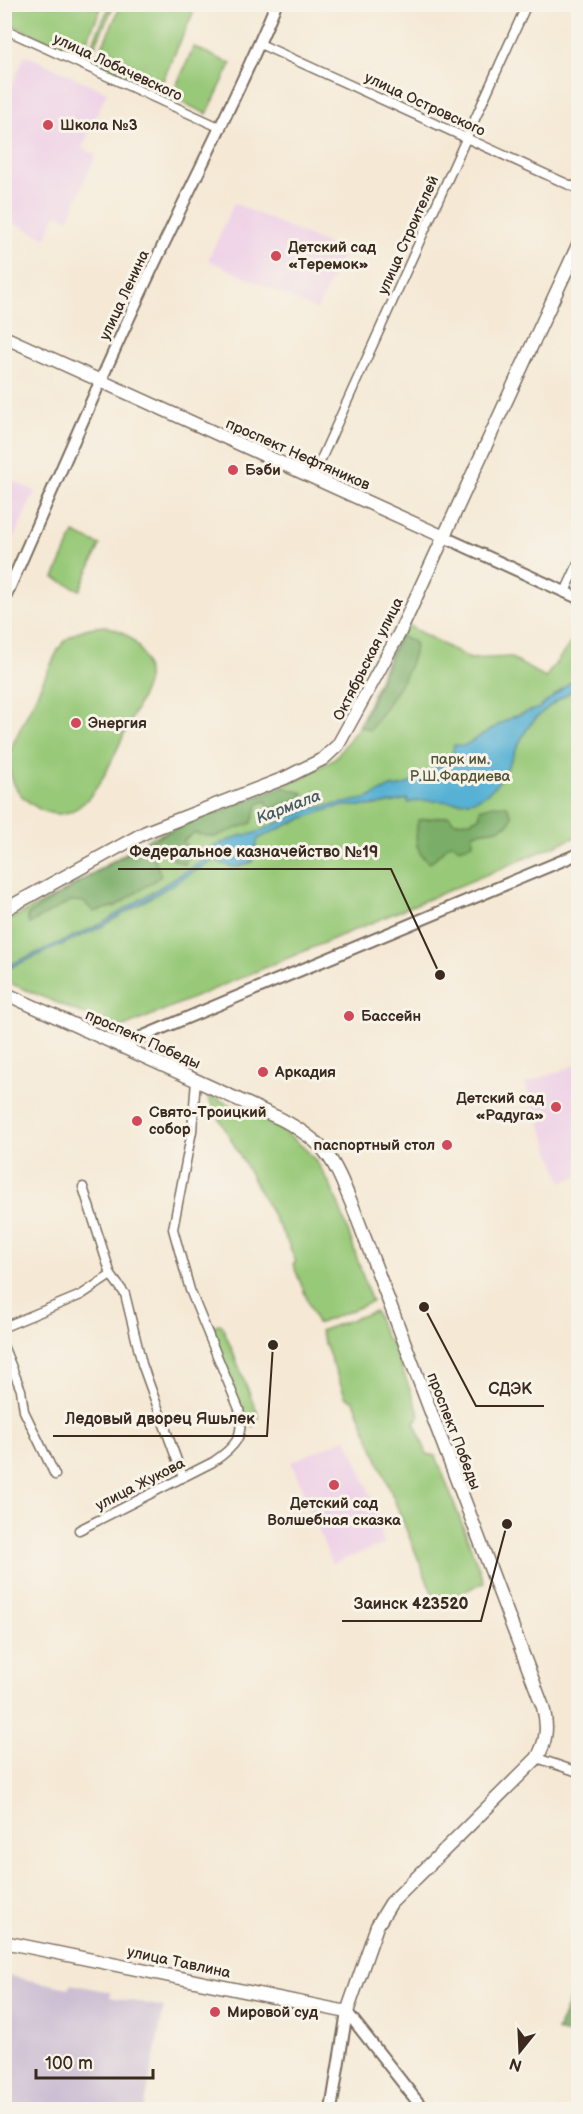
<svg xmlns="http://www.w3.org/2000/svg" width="583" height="2114" font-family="'Balsamiq Sans',sans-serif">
	<rect width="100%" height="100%" fill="#f7f3e8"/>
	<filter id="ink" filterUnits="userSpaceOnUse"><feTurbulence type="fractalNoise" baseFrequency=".0167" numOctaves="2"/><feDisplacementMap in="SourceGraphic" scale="12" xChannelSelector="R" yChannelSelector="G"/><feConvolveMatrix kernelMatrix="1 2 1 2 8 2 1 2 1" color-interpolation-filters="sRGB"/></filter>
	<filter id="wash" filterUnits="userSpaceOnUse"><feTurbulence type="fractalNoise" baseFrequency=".008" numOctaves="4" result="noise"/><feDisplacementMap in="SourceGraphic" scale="24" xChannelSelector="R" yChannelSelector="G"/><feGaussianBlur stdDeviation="1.35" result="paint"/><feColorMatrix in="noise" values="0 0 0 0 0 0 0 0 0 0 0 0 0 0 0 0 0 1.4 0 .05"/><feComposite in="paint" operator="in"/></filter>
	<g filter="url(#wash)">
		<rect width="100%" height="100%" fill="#f5e9d5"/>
		<path fill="#eed0e7" d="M25 55 107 92 82 148 96 155 68 219 56 214 46 238 5 219V102Z
			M234 203 344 252 317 310 208 260Z
			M5 477 35 491 5 558Z
			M578 1064V1176L562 1182 525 1084Z
			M347 1438 374 1502 384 1544 332 1564 291 1462Z"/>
		<path fill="#ccbed3" d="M5 1975 69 1988 71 1984 111 1992 110 1997 164 2007 144 2109 20 2110 5 2106Z"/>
		<path fill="#98c978" stroke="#6a7a4b" stroke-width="1.5" d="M86 5 101 9 80 55 5 22 6 5Z
			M110 5H114L88 61 85 59Z
			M121 5H189L193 13 158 91 95 62Z
			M194 47 231 64 207 114 171 97Z
			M74 533 100 545 80 590 54 578Z
			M403 623 470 659 510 657 545 678 578 633V836L119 1029 5 981V922L56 896 150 838 303 778 335 758 359 727Z
			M105 626C135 633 149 654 147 684 139 704 129 724 120 743 103 780 76 843 25 799 10 785 7 767 11 748L59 648C71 632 85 627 105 626Z
			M206 1094C241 1110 282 1124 310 1154 339 1185 356 1262 372 1302L317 1324 293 1264 296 1262 288 1243Z
			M375 1311 386 1339 391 1341 420 1415 414 1422 427 1454 436 1456 484 1582 437 1605 354 1401 346 1398 320 1331Z
			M218 1324 222 1325 259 1417 254 1426 244 1425 209 1329Z"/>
		<path fill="#7aad68" stroke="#5a6c43" stroke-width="1.5" d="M400 636 414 642C420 661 382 712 370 730L360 726Z
			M282 787 304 793 300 800 270 809 266 801 258 804 252 823 214 837 194 833 183 841 190 850 185 865 174 860 165 849 154 857 161 876 116 906 94 912 84 902 71 901 29 924 27 915 126 854 170 831Z
			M493 805 507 806 512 816 509 824 498 829 473 833V844L459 848 451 843 430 863C414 853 415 838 418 820L449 816 454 822 471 821 480 816V809Z
			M578 1977V2037L557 2031Z"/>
		<path fill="#57b1d4" stroke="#496e79" stroke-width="1.5" d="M578 676V684L573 690C559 699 540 712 530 725 512 748 507 787 477 799 453 807 431 796 408 803L407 799C392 803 370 807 355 806 331 804 280 828 258 839L252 862C236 869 229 869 215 859L101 927 5 970V967L101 924 198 864 211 855 212 847 242 835 253 834 309 809 366 799 393 786 395 788 413 782 451 759 454 745 464 746 510 718 539 708Z"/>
	</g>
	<g filter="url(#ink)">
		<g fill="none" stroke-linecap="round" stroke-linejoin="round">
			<defs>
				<path id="minor" d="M4 29 221 128
					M260 44 578 189
					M313 477 527 4
					M565 592 578 564
					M83 1187 111 1275 125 1294 142 1364 183 1477
					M4 1327 81 1295 111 1275
					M4 1348 21 1390 24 1411 55 1475
					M79 1530 213 1462C235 1447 245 1437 239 1409L190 1290 173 1229 192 1131 196 1080
					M537 1758 578 1772"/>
				<path id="tertiary" d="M444 537 578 598
					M4 600C59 476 111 352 170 231 206 155 244 82 276 4
					M127 1048 134 1040 578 854
					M347 2012 424 2110
					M331 2110 347 2012"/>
				<path id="secondary" d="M4 337 444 537
					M4 910 146 832 285 778 323 759 338 745 400 632 578 245
					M4 993 281 1119C328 1144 333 1159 353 1207L543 1707C548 1726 547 1741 537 1758L391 1903 377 1926 347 2012 4 1942"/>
			</defs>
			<use href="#minor" stroke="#7c6d5e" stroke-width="11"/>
			<use href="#tertiary" stroke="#7c6d5e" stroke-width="14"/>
			<use href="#secondary" stroke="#7c6d5e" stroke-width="15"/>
			<use href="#minor" stroke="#fff" stroke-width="8"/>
			<use href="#tertiary" stroke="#fff" stroke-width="10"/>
			<use href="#secondary" stroke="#fff" stroke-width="12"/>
		</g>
	</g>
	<g fill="#d1495b" stroke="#f7f3e8" stroke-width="2">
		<circle cx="48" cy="125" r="6"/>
		<circle cx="276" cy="256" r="6"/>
		<circle cx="233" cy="470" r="6"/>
		<circle cx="76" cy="723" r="6"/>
		<circle cx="349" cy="1016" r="6"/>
		<circle cx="263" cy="1072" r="6"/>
		<circle cx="556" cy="1107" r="6"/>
		<circle cx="137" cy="1121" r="6"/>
		<circle cx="447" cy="1145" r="6"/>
		<circle cx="334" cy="1485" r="6"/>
		<circle cx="215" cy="2012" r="6"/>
	</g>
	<g text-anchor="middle" stroke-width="6" stroke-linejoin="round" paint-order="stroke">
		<g font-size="15" fill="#3b2a1e" stroke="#f7f3e8">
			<text transform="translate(118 67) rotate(25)" y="5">улица Лобачевского</text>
			<text transform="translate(425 104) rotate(25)" y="5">улица Островского</text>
			<text transform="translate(408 235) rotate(-66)" y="5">улица Строителей</text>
			<text transform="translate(124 295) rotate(-65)" y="5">улица Ленина</text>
			<text transform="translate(298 454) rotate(24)" y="5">проспект Нефтяников</text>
			<text transform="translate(368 659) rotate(-63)" y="5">Октябрьская улица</text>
			<text transform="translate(143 1039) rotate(24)" y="5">проспект Победы</text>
			<text transform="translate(454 1431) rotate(69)" y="5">проспект Победы</text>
			<text transform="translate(140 1484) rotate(-27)" y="5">улица Жукова</text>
			<text transform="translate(179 1962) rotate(12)" y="5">улица Тавлина</text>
		</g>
		<g font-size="15" font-weight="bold" fill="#3b2a1e" stroke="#f7f3e8" text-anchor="start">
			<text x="60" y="130">Школа №3</text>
			<text x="288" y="252">Детский сад<tspan x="288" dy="17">«Теремок»</tspan></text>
			<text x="245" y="475">Бэби</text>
			<text x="88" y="728">Энергия</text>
			<text x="361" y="1021">Бассейн</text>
			<text x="275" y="1077">Аркадия</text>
			<text x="544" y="1103" text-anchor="end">Детский сад<tspan x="544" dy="17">«Радуга»</tspan></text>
			<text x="149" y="1117">Свято-Троицкий<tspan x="149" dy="17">собор</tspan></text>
			<text x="435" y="1150" text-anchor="end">паспортный стол</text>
			<text x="334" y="1508" text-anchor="middle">Детский сад<tspan x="334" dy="17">Волшебная сказка</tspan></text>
			<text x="227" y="2017">Мировой суд</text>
		</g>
		<g font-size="15" fill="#525234" stroke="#f7f3e8">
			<text x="460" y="764">парк им.<tspan x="460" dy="17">Р.Ш.Фардиева</tspan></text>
		</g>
		<g font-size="16" font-style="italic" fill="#45595e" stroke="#f7f3e8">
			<text transform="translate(288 806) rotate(-21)" y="6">Кармала</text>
		</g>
	</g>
	<path fill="none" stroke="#3b2a1e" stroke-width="2" d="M440 975L391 869H118M424 1307L476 1406H544M273 1345L267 1436H53M507 1524L481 1621H342"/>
	<g fill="#3b2a1e" stroke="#f7f3e8" stroke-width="2">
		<circle cx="440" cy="975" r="6"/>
		<circle cx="424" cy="1307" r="6"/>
		<circle cx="273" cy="1345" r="6"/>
		<circle cx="507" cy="1524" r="6"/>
	</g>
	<g font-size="16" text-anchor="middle" font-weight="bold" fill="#3b2a1e" stroke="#f7f3e8" stroke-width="6" stroke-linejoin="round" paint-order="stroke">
		<text x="254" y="857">Федеральное казначейство №19</text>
		<text x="510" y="1394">СДЭК</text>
		<text x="160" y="1424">Ледовый дворец Яшьлек</text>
		<text x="411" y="1609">Заинск 423520</text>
	</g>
	<rect width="583" height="2114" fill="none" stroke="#f7f3e8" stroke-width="24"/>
	<g transform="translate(520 2051) rotate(198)" stroke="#f7f3e8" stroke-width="4.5" paint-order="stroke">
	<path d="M0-4.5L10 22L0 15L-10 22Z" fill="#3b2a1e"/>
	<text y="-9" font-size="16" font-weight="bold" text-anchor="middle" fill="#3b2a1e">N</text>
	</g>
	<path d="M36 2069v9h117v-9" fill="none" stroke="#3b2a1e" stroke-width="3"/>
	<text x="45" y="2069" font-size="18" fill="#3b2a1e" stroke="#f7f3e8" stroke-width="4.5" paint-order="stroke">100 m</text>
</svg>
